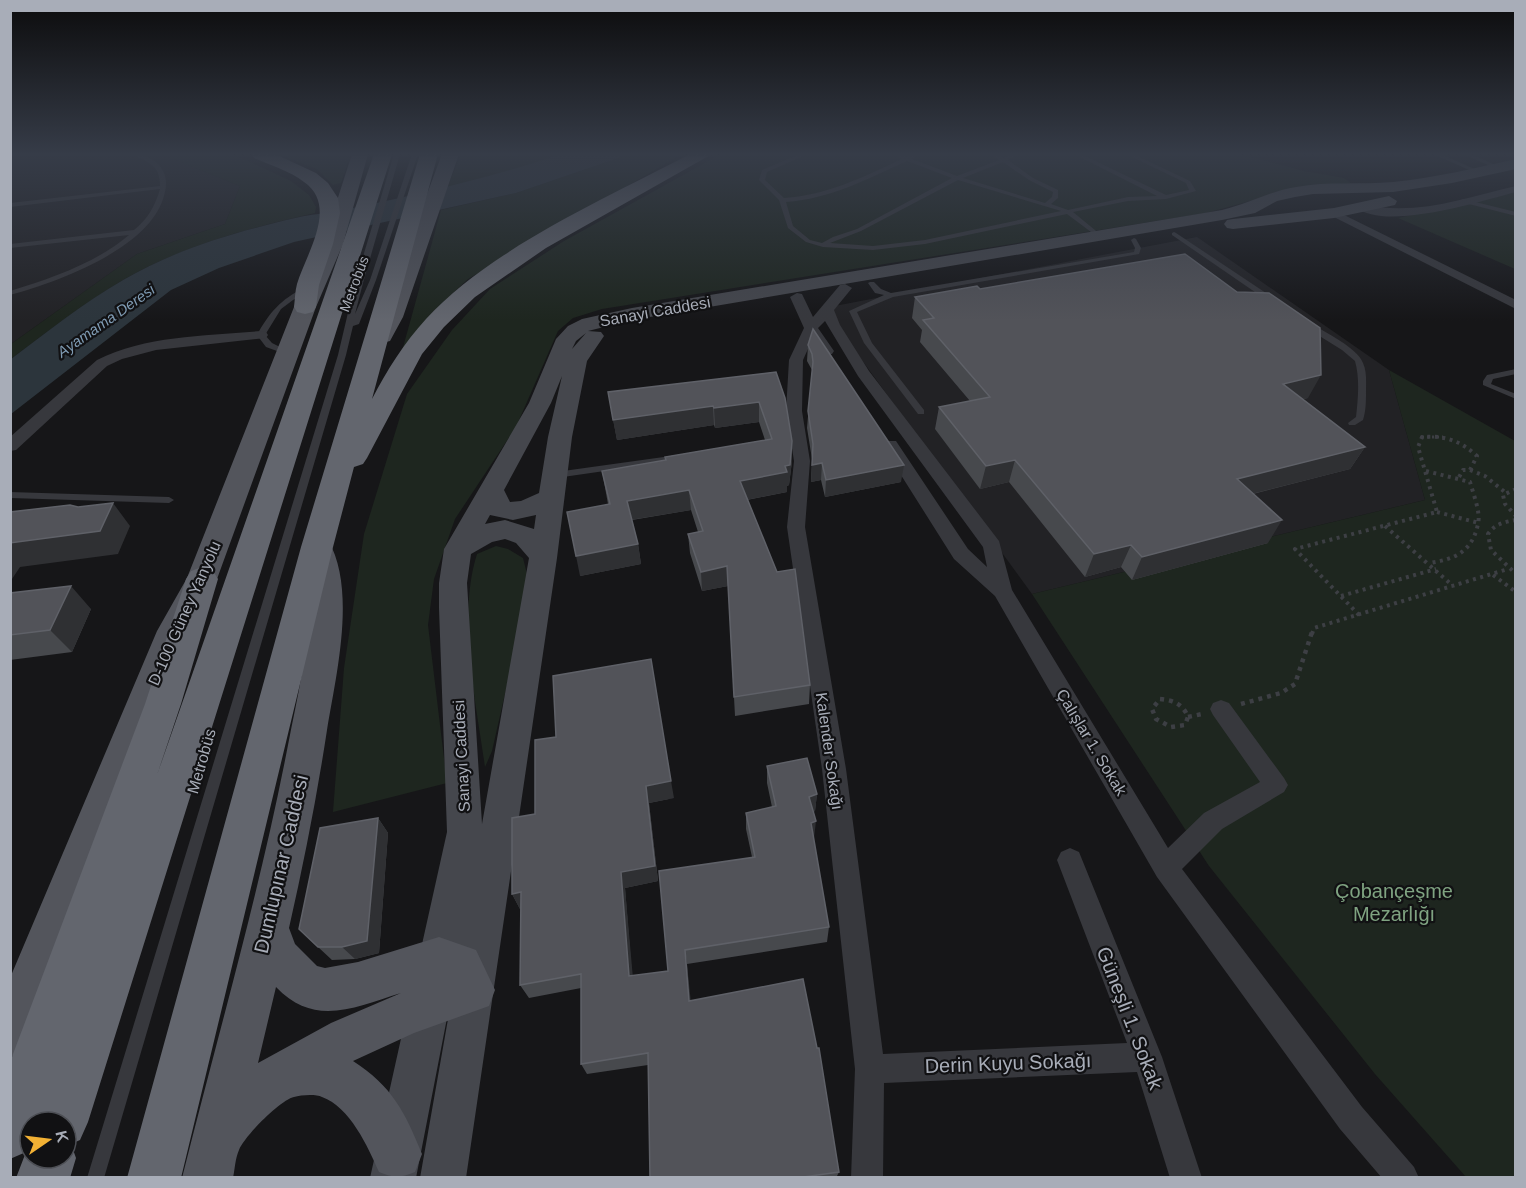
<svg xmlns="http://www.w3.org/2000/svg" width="1526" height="1188" font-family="Arial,sans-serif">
	<rect width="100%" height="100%" fill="#161618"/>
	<path fill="#222225" d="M11 154H161L240 186 225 224 137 254 11 344Z
		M1197 237 1389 370 1425 500 1032 594 824 308Z"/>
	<path fill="#1e261f" d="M161 154H233L291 181 309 195 316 207 315 213C249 228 183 246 123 280 84 303 47 332 11 359V344L137 254 225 224 240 186Z
		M277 154H351L341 183 333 185 317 169Z
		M461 154H561L496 176 447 188Z
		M630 154H682L468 279 433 312 402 351 441 210 516 193Z
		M721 154H1239L1304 171 1344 178 1353 185 1283 192 1206 213 602 309 573 318 558 331 516 427 455 519 434 579 428 625 447 783 333 812 344 668 364 534 407 394 452 330 490 289 564 241Z
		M1515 192V269L1398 218Z
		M1389 370 1515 441V1177H1466L1375 1074 1209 866 1032 594 1425 500Z
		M496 546 508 549 523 558 528 578 527 597 492 751 485 767C476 702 457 617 477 554Z"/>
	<path fill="#2c353c" d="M561 154H630L516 193 294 242 219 268 171 290 11 414V359C47 332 83 303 123 280 164 256 212 239 259 227 282 221 306 214 330 213 409 196 484 180 561 154Z"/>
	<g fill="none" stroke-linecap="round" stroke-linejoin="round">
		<path stroke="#3d3f44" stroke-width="3" stroke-dasharray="2 3" stroke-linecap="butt" d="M1422 437H1443"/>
		<path stroke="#3d3f44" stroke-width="4" stroke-dasharray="3 4.5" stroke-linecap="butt" d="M1470 470 1485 476 1506 493
			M1426 471 1470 482C1473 493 1481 513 1478 524 1472 552 1455 559 1430 563
			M1516 489 1503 495 1505 504 1516 516
			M1437 512 1479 523
			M1516 520C1504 522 1495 524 1488 534L1491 550 1516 574
			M1385 526 1453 586
			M1493 575 1516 592
			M1341 596 1436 569
			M1359 615 1295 549 1437 512 1418 447 1422 437C1444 435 1461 441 1477 456L1470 470H1463L1458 479
			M1312 634 1314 628 1508 569"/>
		<path stroke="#3d3f44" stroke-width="4.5" stroke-dasharray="4 5" stroke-linecap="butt" d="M1160 699C1173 700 1183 704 1188 717L1185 725 1171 727 1156 719 1152 709Z
			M1241 704 1281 693 1295 684 1312 632
			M1188 717 1202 714"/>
		<path fill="#37383d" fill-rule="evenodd" d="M133 154C144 154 158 160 163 171 168 180 166 190 163 199 147 249 58 282 10 295V291C52 278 96 263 129 235L10 248V244L134 230C148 219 155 206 160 189L10 207V203L160 186C160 164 148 163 133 154Z
			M394 154H400L363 283 355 314 370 280 412 154H418L376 280 359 324 353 326 346 355 104 1178H87L338 355 355 283Z
			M800 154H808L767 172 765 180 784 198C828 195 863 177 902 159L892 154H900L907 157 912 154H920L912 159 957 176 999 160 989 154H996L1004 158 1011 154H1018L1008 160 1033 178 1058 190V198L1051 204 1068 210 1128 197 1157 196 1074 154H1081L1166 195 1189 190 1186 183 1126 154H1133L1190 181 1196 191 1166 199 1128 201 1073 212 1101 235V237L1099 238 1067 214 925 244 873 250 823 247 806 242 788 228 779 200 759 180 762 170ZM907 161 952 178 857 229 833 237 822 243 810 240 793 226 786 202C830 199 867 179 907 161ZM1003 162 1029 180 1053 192 1052 197 1045 203 963 178ZM958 180 1061 211 925 240 873 246 830 243 861 231Z
			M1433 154H1441L1481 172 1476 173Z
			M1463 154H1471L1502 168 1497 169Z
			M1463 199 1516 212V216L1461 202V200Z
			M1174 232 1176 233 1275 299 1268 301 1172 235V233Z
			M1134 238 1136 239 1141 248 1139 254 893 297 857 312 872 343 924 410V414H918L864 343 849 311 884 295 875 293 868 283 870 282H874L881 289 891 293 1134 252 1135 248 1131 240Z
			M304 288 311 290 293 300 281 309 265 335 272 343 292 353 288 355 266 347 257 335C269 313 281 299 304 288Z
			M1305 323H1311C1325 333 1357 347 1363 363 1367 372 1366 382 1366 392 1366 401 1366 411 1363 420L1355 425H1349L1348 423 1356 417C1358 399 1360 379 1355 361L1342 350 1305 327Z
			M1516 369V374L1493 379 1491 384 1516 394V399L1483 385V381L1487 375Z
			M678 455 681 456 682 458 681 460 556 478 551 475 556 472Z
			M10 492 169 497 174 500 169 503 10 498Z"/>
		<path fill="#37383d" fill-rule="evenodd" d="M1516 186V192C1481 201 1384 232 1356 207L1362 204C1414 217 1465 198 1516 186Z
			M1334 210 1516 300V309L1330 215 1328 213Z
			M845 284 852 288 834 310 840 325 869 371 999 541 1012 590 1168 848 1204 813 1260 782 1213 715 1210 709 1213 703 1221 700 1229 703 1284 778 1288 785 1284 792 1222 829 1182 869 1362 1107 1414 1167 1419 1178H1382L1340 1129 1157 877 995 596 954 559 882 445 884 441H896L968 549 987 567 983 547 858 376 825 321 818 328 834 351 832 354H822L812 340 803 360 802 411 810 461 805 527 846 769 883 1054 1127 1043 1057 860 1061 852 1070 848 1079 852 1162 1057 1202 1178H1170L1137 1072 884 1083 883 1178H851L855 1069 822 769 787 527 794 461 786 411 789 360 804 328 790 297 797 293 802 294 813 317 840 285Z
			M261 331 266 332 268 335 266 338 156 350 122 359 107 366 16 450 10 451V437L97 360C147 335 206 336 261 331Z"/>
		<path fill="#45474d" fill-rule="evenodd" d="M1516 159V169L1452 183 1393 192 1313 194 1295 197 1277 201 1255 213 1222 220 632 320 588 331 601 332 604 336 587 361 572 437 557 558 466 1178H420L460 951 416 1178H370L447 832 439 608V583L444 549 529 403 556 339 568 326 582 319 632 308 1222 210C1248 204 1270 191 1296 187 1328 181 1361 185 1393 182 1434 178 1475 168 1516 159ZM586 333 572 349 576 341ZM562 376 548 437 539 493 521 501 510 502 504 490 551 403ZM490 515 513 520 536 515 534 529 505 520 485 524ZM505 539 516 543 529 558 482 824 467 583 471 554 492 542Z
			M1389 196 1397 201 1395 205 1334 218 1233 229 1227 228 1224 224 1227 220 1233 219 1334 208Z"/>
		<path fill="#53555c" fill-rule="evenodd" d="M352 154H368L343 244 316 307 217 579 189 631 26 1050 10 1057V978L157 631 187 578 294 307 323 244Z
			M442 154H459L403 317 390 341 382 343 374 341 371 336 381 317Z
			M317 536 328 540C357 590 336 675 327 730 317 796 304 862 289 928L295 944 317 966 325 968 358 962 439 937 476 950 495 990 489 1006 414 1033 353 1061C392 1086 405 1112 422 1154L415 1172C400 1178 394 1178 379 1172 368 1147 350 1107 322 1097 316 1094 301 1095 294 1097 280 1100 244 1137 239 1150 235 1159 235 1169 233 1178H182C218 1034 260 891 288 745 301 679 318 613 302 547L306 540ZM276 987C315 1028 355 1007 401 993L331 1023 258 1063Z"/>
		<path fill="#63666e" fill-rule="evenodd" d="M252 154H275L316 173 328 183 338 198 340 213 333 244 319 285 316 307 313 312 305 314 297 312 294 307C295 299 295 291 297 284 306 254 339 206 304 182 290 171 270 165 254 158Z
			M374 154H392L88 1122 80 1140 71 1144 76 1158 70 1178H16L26 1152 10 1159V1062L145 704 186 579 191 571 202 567 213 571 218 579 181 704 157 775ZM30 1122H66V1158H30Z
			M420 154H438L372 399C387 370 404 343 426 319 490 249 606 198 690 154H712L546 248 475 297 444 327 422 354 367 458 363 464 354 467 333 547 181 1178H127L301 547Z"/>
	</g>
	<path fill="#47494d" d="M980 289 1308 398 1303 399 1365 447 1350 469 1253 494 1268 543 1132 580 1121 567 1085 577 1009 482 980 489 935 429 939 407 970 401 920 342 922 330 912 318 915 297Z
		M808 345 901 482 825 497 821 480 811 482 812 459 807 428 812 370 807 361Z
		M776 372 792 441V461L789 485 787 486V492L747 500 810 685 809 704 735 716 728 586 702 591 690 553 688 534 698 532 691 510 632 520 638 544 641 564 580 576 608 504 602 471 665 460V457L765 440 759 422 715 428 714 425 617 440 608 392Z
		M10 593 91 609 72 652 10 660Z
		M767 766 817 794 815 811 813 812V838L829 927 827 942 687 964 690 1001 839 1172 836 1178H650L648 1065 587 1074 581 1064V988L529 998 520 985 521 908 520 909 512 894V818L674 798 649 803 658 881 625 888 632 976 668 971 752 857 746 829V813L772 807 767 783Z
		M378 818 388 833 379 953 355 959 332 960 318 947Z"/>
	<path fill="#2f3033" d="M1321 375 1308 398 1271 406 1283 384Z
		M759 402V422L715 428 714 408Z
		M713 406 714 425 617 440 613 420Z
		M792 441V461L789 485 787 486V492L740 501V481L785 466Z
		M1365 447 1350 469 1224 501 1237 479Z
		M1015 460 1009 482 980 489 986 466Z
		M822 463 821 480 811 482 812 465Z
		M904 465 901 482 825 497 826 480Z
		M689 490 691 510 630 520 627 501Z
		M113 503 130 526 118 554 20 567 10 582V543Z
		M1282 520 1268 543 1132 580 1142 557Z
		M638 544 641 564 580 576 576 556Z
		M1131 545 1121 567 1085 577 1094 554Z
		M727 566 728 586 702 591 701 572Z
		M71 586 91 609 72 652 50 630Z
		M671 781 674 798 649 803 658 881 625 888 634 990 629 976 621 872 646 786Z
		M817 794 815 811 807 814 809 797Z
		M378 818 388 833 379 953 355 959 342 947Z
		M816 821 814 838 809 839 811 823Z
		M521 892 529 907 520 909 512 894Z
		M685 950 687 964 692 1013 689 1001Z"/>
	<path fill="#525359" stroke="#5f6168" stroke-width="1.5" d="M1185 254 1237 292 1269 293 1320 328 1321 375 1283 384 1365 447 1237 479 1282 520 1142 557 1131 545 1094 554 1015 460 986 466 939 407 990 397 923 320 934 318 915 297 977 286 980 289Z
		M813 329 904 465 826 480 822 463 812 465 813 444 808 411 813 362 812 354 808 345Z
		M776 372 785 398 792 441 790 465 785 466 787 472 740 481 777 572 795 569 810 685 734 697 727 566 701 572 688 534 703 531 689 490 627 501 638 544 576 556 567 512 610 504 602 471 666 460 665 457 772 439 759 402 714 408 713 406 613 420 608 392Z
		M113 503 100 531 10 543V512L70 505 78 507Z
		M71 586 50 630 10 635V593Z
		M651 659 671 781 646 786 655 866 621 872 629 976 668 971 659 871 755 857 746 813 776 806 767 766 807 758 817 794 809 797 816 821 811 823 829 927 685 950 689 1001 803 979 817 1048H819L839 1172 796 1178H650L648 1053 581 1064V974L520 985 521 892 512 894V818L535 814V740L556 737 553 676Z
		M378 818 367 941 342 947H318L299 929 320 828Z"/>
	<linearGradient id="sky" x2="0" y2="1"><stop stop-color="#0c0c0d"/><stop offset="0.48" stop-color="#363c48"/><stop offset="1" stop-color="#363c48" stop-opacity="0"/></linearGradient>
	<rect width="1526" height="321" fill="url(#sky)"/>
	<g text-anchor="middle" stroke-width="4.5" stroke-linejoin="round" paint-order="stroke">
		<g font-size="14" fill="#a8adb8" stroke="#111113">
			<text transform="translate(354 284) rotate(-69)" y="5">Metrobüs</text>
		</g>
		<g font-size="15" font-style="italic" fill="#7f9bb3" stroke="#111113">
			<text transform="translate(106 321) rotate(-35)" y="5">Ayamama Deresi</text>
		</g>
		<g font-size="16" fill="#a8adb8" stroke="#111113">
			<text transform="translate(655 311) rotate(-10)" y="6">Sanayi Caddesi</text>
			<text transform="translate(184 613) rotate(-66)" y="6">D-100 Güney Yanyolu</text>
			<text transform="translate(1092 742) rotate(59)" y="6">Çalışlar 1. Sokak</text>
			<text transform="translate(830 751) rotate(82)" y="6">Kalender Sokağı</text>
			<text transform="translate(461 756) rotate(-93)" y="6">Sanayi Caddesi</text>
			<text transform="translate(201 761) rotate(-74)" y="6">Metrobüs</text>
		</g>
		<g font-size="20" fill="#a8adb8" stroke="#111113">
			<text transform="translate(281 864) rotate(-77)" y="7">Dumlupınar Caddesi</text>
			<text transform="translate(1130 1018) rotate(69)" y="7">Güneşli 1. Sokak</text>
			<text transform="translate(1008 1063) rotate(-2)" y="7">Derin Kuyu Sokağı</text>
		</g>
		<g font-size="20" fill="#7fa381" stroke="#111113">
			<text x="1394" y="898">Çobançeşme<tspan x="1394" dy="23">Mezarlığı</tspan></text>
		</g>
	</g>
	<rect width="1526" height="1188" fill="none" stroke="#a8adb8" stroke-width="24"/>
	<g transform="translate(48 1140) rotate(76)"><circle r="28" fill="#111113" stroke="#4d4f55" stroke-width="1.5"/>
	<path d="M0-4.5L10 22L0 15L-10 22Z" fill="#f2b134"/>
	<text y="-9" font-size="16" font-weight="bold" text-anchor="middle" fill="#a8adb8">K</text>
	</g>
</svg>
